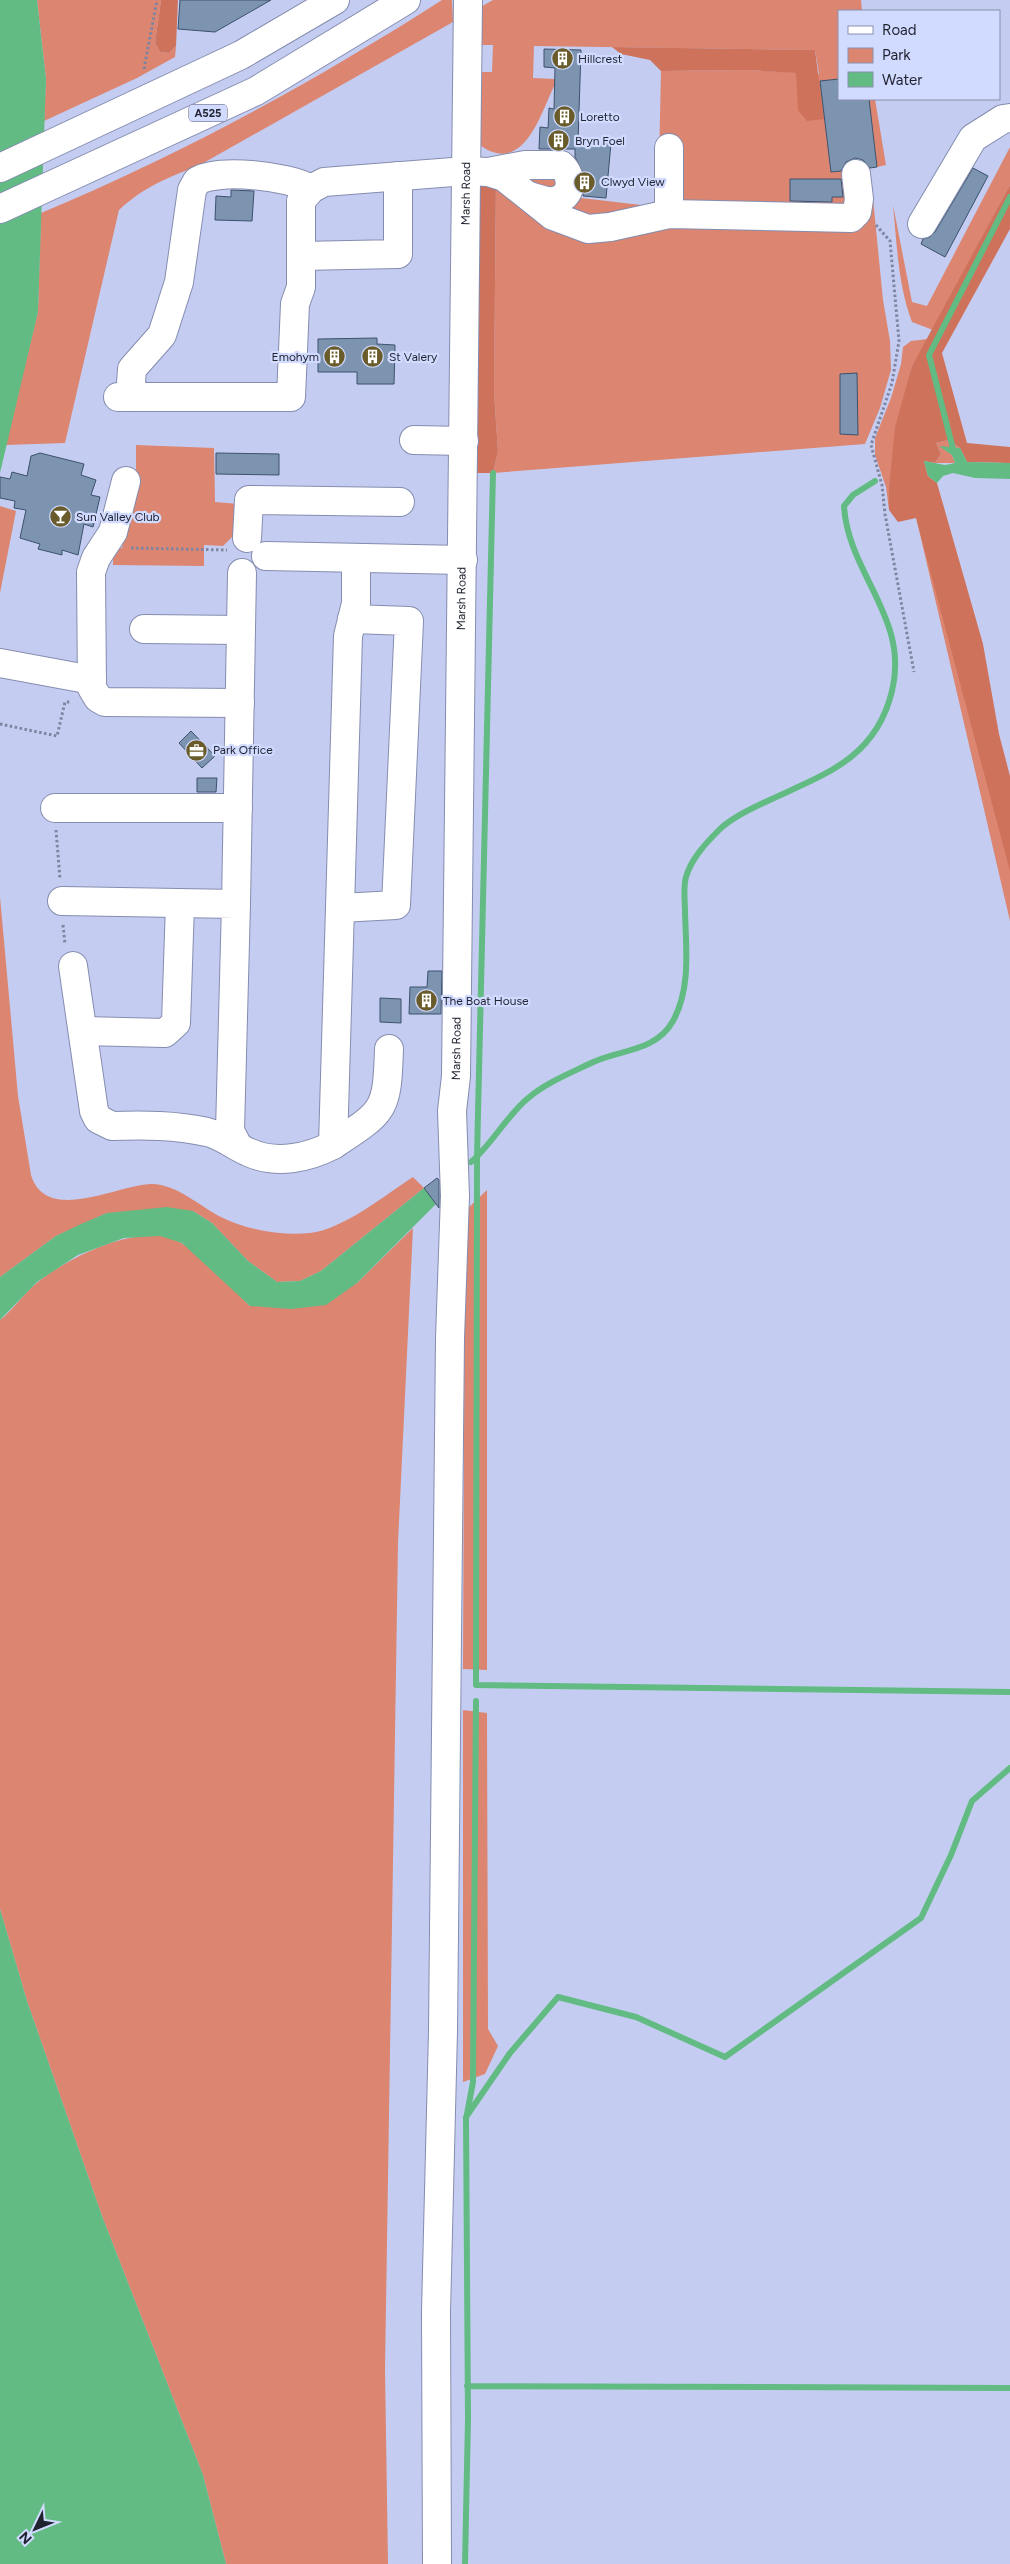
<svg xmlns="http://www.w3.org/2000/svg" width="1010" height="2564" font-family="Figtree,sans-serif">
	<rect width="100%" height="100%" fill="#c4cdf1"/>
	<path fill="#dc8570" d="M37 0H161L155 43 160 52 169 53 176 46 175 57 137 78 44 121 46 79Z
		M442 0H452L453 22 198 166C166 178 144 187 119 210L65 443 5 445 38 312 41 213C182 154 314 82 442 0Z
		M493 0H861L862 11H839V79L820 81 831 172 870 168 883 300 890 341 891 370 880 408 865 444 493 473 498 451 494 392 496 183 575 161 573 197 658 207 661 71 748 70 819 74 815 50 534 46 533 78 555 79V84C540 115 523 179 477 143L475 72H492L493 45H476L477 9Z
		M869 99H875L886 165 877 167Z
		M1010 147V185L933 330 912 322C898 285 897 245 893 205L912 302 927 306Z
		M928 339 912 366 889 487V510L886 487 875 455V438L891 398 901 364 903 347 911 341Z
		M949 440 960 448 941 447 952 455 955 463H935L941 454 936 443Z
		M136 445 214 448 215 502 239 504 234 535 223 546 204 545V566L113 565V549L122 548 136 478Z
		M0 506 16 511 0 593Z
		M916 517 1010 793V921Z
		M0 897 18 1096 31 1175C46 1224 115 1186 150 1184 176 1183 199 1206 221 1217 246 1230 283 1236 310 1233 344 1229 385 1195 413 1177L424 1188 321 1271 300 1281 277 1282 248 1261 212 1223 193 1211 107 1213 56 1236 0 1277Z
		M487 1190V1670L463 1669 465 1211Z
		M413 1228 398 1543 385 2369 388 2564H226L203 2475 102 2216 27 2001 0 1909V1320C14 1309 24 1293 38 1282 69 1257 145 1218 183 1244 204 1258 231 1288 250 1306L357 1283Z
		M463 1710 487 1713 488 2029 498 2046 485 2074 463 2082Z"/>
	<path fill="#cf725c" d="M161 0H178L176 46 169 53 160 52 155 43Z
		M612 47 815 50 824 119 807 121 798 110 796 73 748 70 661 71 650 60 621 54Z
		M479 182 496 183 494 392 498 451 493 473H472Z
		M1010 185V229L942 353 967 443 1010 447V463L967 462 960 448 949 440 936 443 941 454 935 463 924 461 928 476 937 483 983 644 999 734 1010 776V871L916 518 898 522 889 510V487L895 427 912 366Z"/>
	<path fill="#61bb82" d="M0 0H37L46 79 38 312 0 473Z
		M939 446 960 448 967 462 1010 463V479L975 478 953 473 943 476 937 483 928 476 924 461 945 465 955 463 952 455Z
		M424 1188 436 1204 357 1283 326 1305 291 1309 250 1306 182 1243 160 1236 124 1238 78 1255 37 1282 0 1320V1277L56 1236 81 1224 107 1213 167 1207 193 1211 212 1223 248 1261 277 1282 300 1281 321 1271Z
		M0 1909 27 2001 102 2216 203 2475 226 2564H0Z"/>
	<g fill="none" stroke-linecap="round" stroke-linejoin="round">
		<path stroke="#61bb82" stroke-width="6" d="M953 449 929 355 1010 197
			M493 473 477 1157 476 1685 1010 1692
			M471 1162C492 1144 506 1117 527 1099 544 1084 568 1074 589 1064 618 1049 655 1053 673 1021 691 988 686 949 685 912 685 901 683 887 686 877 691 859 706 843 719 830 730 819 746 811 761 804 819 776 875 762 892 691 910 618 848 574 844 506L853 495 875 481
			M467 2114 473 2082 476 1701
			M467 2386 1010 2388
			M465 2564 468 2419 466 2117 510 2053 558 1997 636 2017 725 2057 921 1918 951 1855 972 1801 1010 1768"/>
	</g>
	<path fill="#7d94b1" stroke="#3c516c" d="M180 0H271L215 32 178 29Z
		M544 49 581 50 578 142 611 143 606 198 583 196 585 177 575 157V149H539L540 127 548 128 549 108 554 109 555 68 544 67Z
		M839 79V99H869L877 167 870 168 863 160 855 158 846 162 841 171 831 172 820 81Z
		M973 168 988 176 945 257 921 244 923 239 930 237 935 232Z
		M790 179H841L843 197H832V202L790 201Z
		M231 190 254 191 252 221 215 220 216 196 231 197Z
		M377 338V344L395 345 394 384H357V372H318V339Z
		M857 373 858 435 840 434V374Z
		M40 453 84 464 81 475 96 480 91 495 100 497 93 527 84 524 78 555 62 550V555L38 549 40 544 20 538 26 510 14 508 15 501 0 498V477L10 479 12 472 27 476 31 456Z
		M216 453 279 454V475L216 474Z
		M191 731 215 756 202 768 179 743Z
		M197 778H217L216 792H197Z
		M428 971H442L441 1014H409L410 987H427Z
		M380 998 401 999V1023L380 1022Z
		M437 1178 439 1180V1208L424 1188Z"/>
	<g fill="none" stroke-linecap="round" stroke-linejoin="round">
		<defs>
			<g id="minor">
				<path d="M669 148V214"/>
				<path d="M488 172 525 165H561C574 177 573 198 553 201 546 202 536 198 529 196"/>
				<path d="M922 224 973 138 1003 119 1010 118"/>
				<path d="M301 256 398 254V176"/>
				<path d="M118 397H291L295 304 301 287V201L311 189 324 182 466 171 488 172 504 177 553 216 588 229 610 227 669 214 851 218 857 212 859 199 856 174"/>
				<path d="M130 397 132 369 162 335 179 282 192 190 197 181C219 168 289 176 311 189"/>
				<path d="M414 440 464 441"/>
				<path d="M126 481 113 532 96 558 91 572 92 688 98 698 105 702 240 703"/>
				<path d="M247 538 249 500 400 502"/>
				<path d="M266 556 463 560"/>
				<path d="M144 629 241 630"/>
				<path d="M0 663 92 680"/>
				<path d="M55 808H238"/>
				<path d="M62 901 236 904 230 1131 238 1146"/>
				<path d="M236 904 242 573"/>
				<path d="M340 908 396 905 409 621 352 619"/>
				<path d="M73 966 94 1111 98 1119 112 1126C144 1125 175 1125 207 1132 223 1136 234 1146 248 1152 276 1165 308 1158 333 1145L348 636 356 603V558"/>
				<path d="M83 1031 165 1033 176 1023 180 904"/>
				<path d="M333 1145C385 1111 387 1111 389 1049"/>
				<path id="s1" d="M437 2564 436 2312 443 2031 450 1338 455 1196 452 1111 456 1076 468 0"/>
			</g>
			<path id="major" d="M0 168 241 55 335 0
				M0 209 256 91 406 0"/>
		</defs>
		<use href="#minor" stroke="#858daf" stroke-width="30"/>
		<use href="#major" stroke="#858daf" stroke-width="30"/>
		<path stroke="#7f85a0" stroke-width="3" stroke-dasharray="2.5 2.5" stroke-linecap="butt" d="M144 69 157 0
			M876 225 890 241 899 341 892 383 871 445 882 485 885 514 914 672
			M131 548 227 550
			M0 724 57 736 65 702H70
			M56 830 60 879
			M63 925 65 944"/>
		<use href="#minor" stroke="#fff" stroke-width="28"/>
		<use href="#major" stroke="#fff" stroke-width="28"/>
	</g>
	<defs>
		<symbol id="building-disc" viewBox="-11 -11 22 22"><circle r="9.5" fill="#6a5c2a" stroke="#d1daff"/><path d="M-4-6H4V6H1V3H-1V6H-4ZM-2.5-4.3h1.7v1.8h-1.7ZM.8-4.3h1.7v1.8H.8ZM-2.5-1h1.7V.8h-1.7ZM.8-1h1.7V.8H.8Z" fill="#fff"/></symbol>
		<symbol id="bar-disc" viewBox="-11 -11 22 22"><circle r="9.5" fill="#6a5c2a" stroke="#d1daff"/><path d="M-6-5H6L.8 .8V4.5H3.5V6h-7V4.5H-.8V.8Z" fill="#fff"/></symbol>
		<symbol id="office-disc" viewBox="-11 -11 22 22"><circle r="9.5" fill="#6a5c2a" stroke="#d1daff"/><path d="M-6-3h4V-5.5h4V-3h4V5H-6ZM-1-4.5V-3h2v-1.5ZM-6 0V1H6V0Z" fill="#fff"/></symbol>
	</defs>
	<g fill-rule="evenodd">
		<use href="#building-disc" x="550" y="46" width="25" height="25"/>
		<use href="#building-disc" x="552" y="104" width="25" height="25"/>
		<use href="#building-disc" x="546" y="128" width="25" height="25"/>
		<use href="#building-disc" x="572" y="170" width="25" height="25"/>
		<use href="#building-disc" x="322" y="344" width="25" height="25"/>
		<use href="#building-disc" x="360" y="344" width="25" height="25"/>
		<use href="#bar-disc" x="48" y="504" width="25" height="25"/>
		<use href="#office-disc" x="184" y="738" width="25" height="25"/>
		<use href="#building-disc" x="414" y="988" width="25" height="25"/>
	</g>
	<g text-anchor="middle" stroke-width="4.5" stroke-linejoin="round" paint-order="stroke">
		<rect fill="#d1daff" stroke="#54596d" stroke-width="1" x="189" y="104.5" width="38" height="17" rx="4"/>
		<g font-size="11" font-weight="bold" fill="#1f222f">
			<text x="208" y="117">A525</text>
		</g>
		<g font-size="12" fill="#1f222f" stroke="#d1daff" text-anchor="start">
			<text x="578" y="63">Hillcrest</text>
			<text x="580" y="121">Loretto</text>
			<text x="575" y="145">Bryn Foel</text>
			<text x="601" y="186">Clwyd View</text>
			<text x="319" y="361" text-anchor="end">Emohym</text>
			<text x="389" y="361">St Valery</text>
			<text x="76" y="521">Sun Valley Club</text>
			<text x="213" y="754">Park Office</text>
			<text x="443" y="1005">The Boat House</text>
		</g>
		<g font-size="12" fill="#1f222f" stroke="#d1daff">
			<text dy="4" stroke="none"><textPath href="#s1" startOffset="2371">Marsh Road</textPath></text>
			<text dy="4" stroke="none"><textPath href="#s1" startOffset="1966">Marsh Road</textPath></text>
			<text dy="4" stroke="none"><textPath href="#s1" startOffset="1516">Marsh Road</textPath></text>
		</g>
	</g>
	<rect x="838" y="10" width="162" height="90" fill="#d1daff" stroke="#8a90ac"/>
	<rect x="848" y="26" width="25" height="8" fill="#ffffff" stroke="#8a90ac"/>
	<text x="882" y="35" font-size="15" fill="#1f222f">Road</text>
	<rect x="848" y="48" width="25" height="15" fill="#dc8570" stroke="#8a90ac"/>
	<text x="882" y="60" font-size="15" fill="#1f222f">Park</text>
	<rect x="848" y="72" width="25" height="15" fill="#61bb82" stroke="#8a90ac"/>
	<text x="882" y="85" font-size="15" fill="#1f222f">Water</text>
	<g transform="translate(35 2529) rotate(227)" stroke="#d1daff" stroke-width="4" paint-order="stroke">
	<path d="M0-4L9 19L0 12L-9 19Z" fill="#1f222f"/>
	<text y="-8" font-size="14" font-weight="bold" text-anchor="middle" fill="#1f222f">N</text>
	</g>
</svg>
